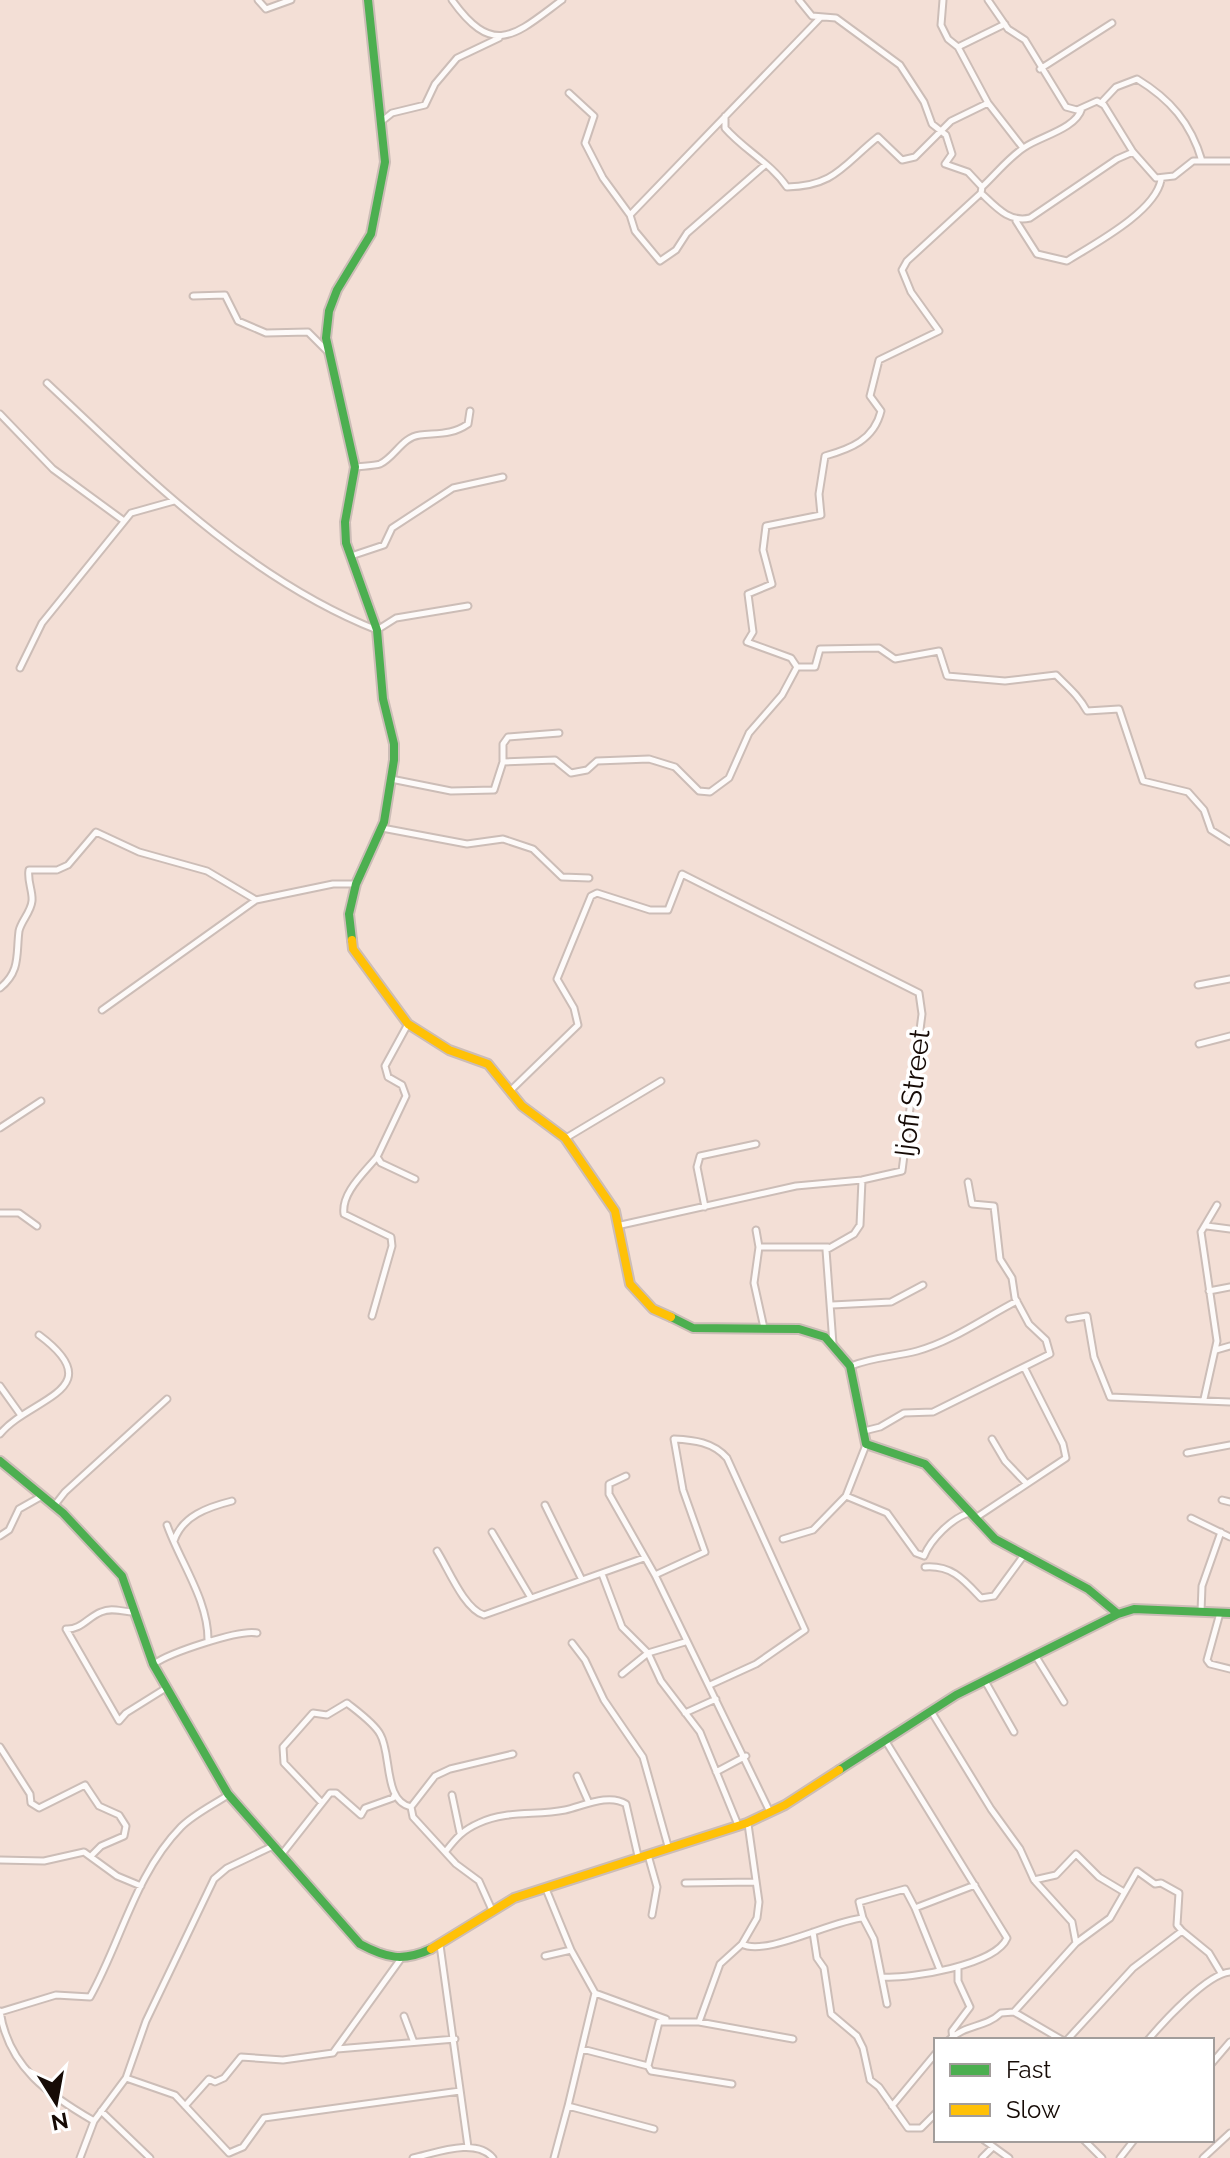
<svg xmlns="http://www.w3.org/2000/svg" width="1230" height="2158" font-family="Raleway,sans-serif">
	<rect width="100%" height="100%" fill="#f3dfd6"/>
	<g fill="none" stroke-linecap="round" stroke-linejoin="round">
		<defs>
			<path id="street" d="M258 0 266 9 291 0
				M452 0C494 59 516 34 562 0
				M799 0 812 16 836 18 900 65 924 102 932 124 946 135 952 154 945 164 968 172 982 187 981 193
				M943 0 941 25 948 39 958 47 988 103
				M988 0 1008 29 1025 40 1066 107 1077 110 1097 101 1104 105 1133 152 1156 178 1174 176 1193 161H1230
				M958 47 1005 24
				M1040 69 1112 23
				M569 93 594 116 585 143 603 178 630 215 820 18
				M1101 103 1116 87 1137 79C1170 99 1191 123 1202 161
				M725 116V128C744 150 771 163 787 187 835 186 843 165 878 137L902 160 915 157 951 121 988 103 1023 148
				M382 121 392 113 425 105 435 84 457 58 499 38
				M982 187C996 174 1009 157 1025 147 1041 136 1076 129 1082 108
				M630 215 635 231 660 261 676 250 687 233 765 165
				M1016 221 1037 254 1067 261C1094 244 1155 212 1161 180
				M193 296 225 295 238 321 266 333 308 332 327 351
				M47 383C146 476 248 579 377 630L396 618 468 606
				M0 414 53 469 124 521
				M355 467C362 466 374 466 380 464 395 457 402 437 420 435 438 433 452 435 468 424L470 411
				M351 556 384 545 392 528 453 488 503 477
				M797 667 791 658 747 642 753 632 748 594 772 584 763 550 766 526 821 515 819 494 825 456C850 449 874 440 881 411L870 396 879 360 939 331 911 292 902 270 907 261 981 193C996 207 1009 223 1030 218L1117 159 1133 152
				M797 667H815L820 649 879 648 895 659 939 651 947 676 1005 681 1056 675C1068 687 1079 696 1087 711L1119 709 1143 781 1188 792 1204 810 1211 830 1230 842
				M20 668 42 623 131 513 174 501
				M503 762V744L508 737 559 733
				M391 779 451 791 494 790 503 762 555 760 571 773 587 770 597 761 649 759 675 767 699 791 710 792 729 778 749 733 782 695 797 667
				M382 828 467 844 503 839 533 849 562 877 589 878
				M1198 985 1230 979
				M0 988C21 971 16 954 19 931 21 921 31 912 32 901 33 891 27 881 29 870H57L68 865 96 832 139 852 207 871 256 900
				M102 1010 256 900 333 884H356
				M408 1024 385 1066 388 1077 402 1085 406 1096 377 1157 381 1163 415 1179
				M1199 1044 1230 1036
				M510 1091 578 1025 574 1008 557 979 591 896 597 893 650 910H668L682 874 919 993 922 1014 902 1171 862 1180 796 1186 621 1225
				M0 1128 41 1101
				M566 1138 661 1081
				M705 1207 697 1167 700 1156 756 1144
				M0 1213H19L37 1226
				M1207 1226 1230 1229
				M756 1230 759 1247 754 1283 764 1328
				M759 1247H828
				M1209 1291 1230 1287
				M832 1305 891 1302 923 1285
				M372 1316 392 1246 391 1237 344 1214C341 1193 364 1173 377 1157
				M1069 1319 1087 1316 1094 1357 1110 1397 1230 1402
				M833 1344 826 1250 854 1234 860 1225 862 1180
				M1216 1350 1230 1346
				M851 1366C873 1357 894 1357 917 1351 953 1341 984 1318 1017 1301
				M0 1386 20 1414
				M1204 1399 1217 1341 1201 1232 1217 1205
				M864 1431 880 1427 904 1413 933 1412 1050 1354 1046 1340 1029 1324 1015 1298 1012 1278 1000 1259 994 1206 972 1204 968 1182
				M0 1434C29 1398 113 1390 39 1335
				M992 1439 1005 1461 1026 1483
				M1187 1453 1230 1445
				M626 1476 609 1484V1494L655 1575 770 1812
				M846 1496 887 1513 916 1553 924 1556C931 1539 952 1518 969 1513L977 1517 1066 1458 1063 1444 1024 1367
				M1222 1500 1230 1502
				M545 1505 582 1580
				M54 1506 65 1492 167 1399
				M1191 1518 1230 1537
				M167 1525C180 1562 209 1601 208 1642
				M492 1532 531 1598
				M0 1536 9 1530 19 1509 42 1496
				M783 1539 813 1530 846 1496 866 1445
				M174 1541C182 1516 208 1507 232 1501
				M437 1551C448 1568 464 1609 484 1615L644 1558
				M925 1567C952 1565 964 1580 981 1598L994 1596 1024 1555
				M602 1574 622 1627 648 1653 661 1681 700 1732 738 1825
				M655 1575 705 1552 683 1490 674 1439C694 1440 713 1442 727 1458L805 1630 756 1664 710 1685
				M134 1612C122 1612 112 1607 101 1612 88 1617 81 1630 66 1629L119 1721 126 1713 166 1688
				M1201 1612 1202 1586 1221 1532
				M1220 1613 1207 1660 1210 1664 1230 1669
				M572 1643 585 1660 604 1700 643 1757 668 1846
				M1035 1655 1064 1702
				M154 1664C169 1653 240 1629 257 1633
				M622 1674 648 1653 685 1642
				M985 1681 1014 1732
				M931 1711 991 1809 1020 1849 1034 1880 1072 1922 1076 1943
				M685 1713 716 1699
				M0 1747 30 1794 31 1803 39 1808 85 1785 99 1806 119 1815 126 1826 124 1836 101 1846 92 1855
				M716 1772 746 1756
				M577 1776 589 1803
				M452 1795 460 1833
				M322 1803 284 1763 283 1747 313 1713 327 1715 347 1703C357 1711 374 1723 380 1734 392 1754 383 1801 411 1807
				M411 1807 413 1817 456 1864 479 1881 492 1910
				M411 1807 435 1776 450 1769 513 1754
				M446 1851C456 1838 463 1830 479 1823 507 1810 536 1816 565 1810 583 1806 609 1793 626 1804L638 1856
				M282 1854 330 1793H336L361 1815 365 1808 393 1798 395 1794
				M648 1855 657 1887 652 1915
				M0 1860 44 1861 84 1852 117 1876 141 1886
				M1034 1880 1056 1875 1076 1854 1099 1877 1124 1892
				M685 1883 755 1882
				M546 1889 571 1950 595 1993 568 2106 654 2129
				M915 1908 940 1970
				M863 1918 874 1939 887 2004
				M1182 1931 1209 1953 1221 1973
				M813 1932 817 1958 824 1968 831 2014 857 2036 863 2048 870 2080 879 2087 908 2128H921L936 2113
				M742 1944C765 1957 833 1920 863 1918L859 1902 905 1889 915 1908 975 1885
				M440 1945 468 2147
				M545 1956 571 1950
				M883 1977C910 1979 996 1965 1007 1938L885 1740
				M595 1993 666 2019
				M0 2011C8 2067 49 2095 94 2121
				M0 2012 56 1995 90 1997C121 1942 135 1874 181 1827 194 1814 213 1805 228 1795
				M404 2016 413 2040
				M699 2022 793 2039
				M949 2040C966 2024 985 2028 1001 2013L1014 2012
				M953 2040 952 2031 970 2007 958 1981V1967
				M1062 2040 1014 2012 1076 1943 1110 1918 1137 1871 1155 1884 1161 1883 1179 1893 1177 1925 1182 1931 1133 1968 1067 2040
				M1148 2040C1164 2021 1207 1974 1230 1972
				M337 2049 455 2039
				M582 2049 648 2066 651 2071 732 2084
				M1212 2063 1230 2042
				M648 2066 659 2022H699L720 1964 742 1944 757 1918 759 1902 748 1824
				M126 2078 146 2021 214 1879 227 1868 273 1846
				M185 2106 209 2079 215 2082 224 2078 241 2057 283 2060 333 2053 400 1960
				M892 2106 936 2053
				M101 2111 150 2158
				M984 2140 1009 2158
				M1084 2140 1102 2158
				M80 2158 94 2121 126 2078 175 2095 229 2153 243 2147 264 2118 460 2091
				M413 2158C436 2153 476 2137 493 2158
				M554 2158 568 2106
				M982 2158 993 2147
				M1120 2158 1134 2140
				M1203 2158 1230 2133"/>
			<path id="fast" d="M352 940 349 914 356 884 384 822 394 760V744L383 699 377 630 346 543 345 522 355 467 326 338 329 311 337 290 371 234 385 162 368 0
				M671 1317 693 1328 799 1329 825 1337 850 1366 866 1444 925 1464 995 1539 1088 1589 1118 1614
				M0 1461 63 1513 122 1576 153 1664 228 1794 360 1944C386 1958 403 1962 431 1949
				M839 1770 956 1695 1118 1614 1134 1609 1230 1613"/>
			<path id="slow" d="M352 940 353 949 408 1024 449 1050 488 1064 522 1106 565 1138 615 1211 630 1284 653 1309 671 1317
				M431 1949 514 1898 747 1823 785 1805 839 1770"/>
		</defs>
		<use href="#street" stroke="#ccbdb7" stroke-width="9"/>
		<use href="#fast" stroke="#ccbdb7" stroke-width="12"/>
		<use href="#slow" stroke="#ccbdb7" stroke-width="12"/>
		<use href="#street" stroke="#fdfaf9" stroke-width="5"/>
		<use href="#fast" stroke="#4caf50" stroke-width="8"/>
		<use href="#slow" stroke="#ffc107" stroke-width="8"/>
	</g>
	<g text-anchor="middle" stroke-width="7" stroke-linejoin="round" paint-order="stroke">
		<g font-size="28" fill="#160b06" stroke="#fff">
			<text transform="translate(912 1093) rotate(-83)" y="10">Ijofi Street</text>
		</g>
	</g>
	<rect x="934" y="2038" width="280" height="104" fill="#ffffff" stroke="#a29d9b" stroke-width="2"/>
	<rect x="950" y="2064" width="40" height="12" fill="#4caf50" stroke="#a29d9b" stroke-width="2"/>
	<text x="1006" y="2078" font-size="24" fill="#160b06">Fast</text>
	<rect x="950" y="2104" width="40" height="12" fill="#ffc107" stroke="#a29d9b" stroke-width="2"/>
	<text x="1006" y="2118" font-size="24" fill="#160b06">Slow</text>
	<g transform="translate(56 2102) rotate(169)" stroke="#ffffff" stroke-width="6" paint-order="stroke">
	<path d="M0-6L14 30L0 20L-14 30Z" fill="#160b06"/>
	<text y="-12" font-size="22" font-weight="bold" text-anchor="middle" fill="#160b06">N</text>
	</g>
</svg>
